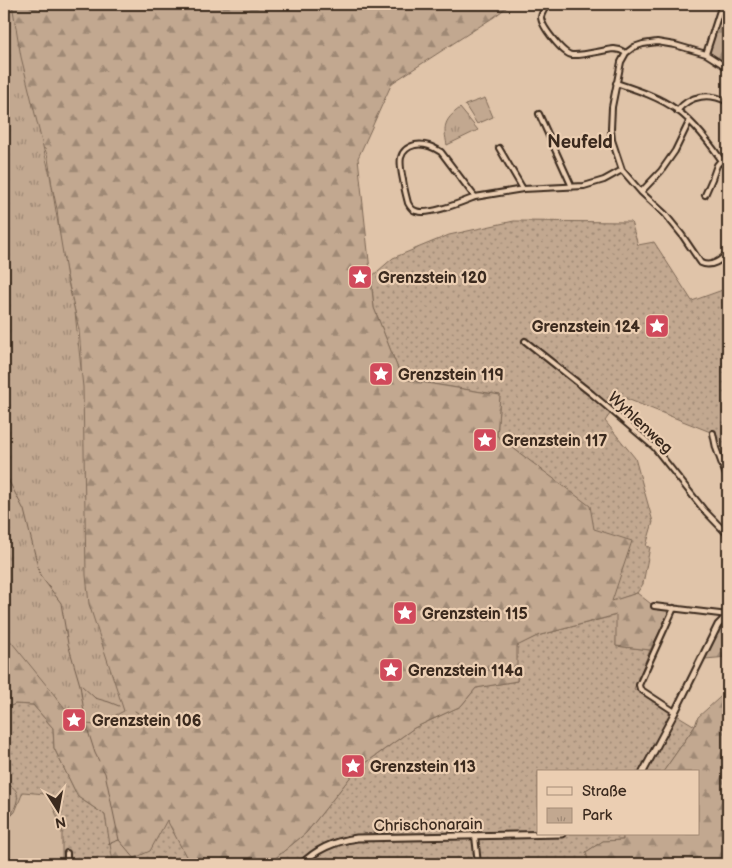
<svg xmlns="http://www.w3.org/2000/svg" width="732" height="868" font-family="'Balsamiq Sans',sans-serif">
	<defs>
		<pattern id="grass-dots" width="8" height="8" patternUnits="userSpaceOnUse" patternTransform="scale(1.25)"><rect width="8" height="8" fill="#c2a890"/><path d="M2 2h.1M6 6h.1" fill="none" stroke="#9f8975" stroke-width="1.8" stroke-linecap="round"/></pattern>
		<pattern id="forest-firs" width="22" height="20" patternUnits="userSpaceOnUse" patternTransform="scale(1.25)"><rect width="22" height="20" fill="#c2a890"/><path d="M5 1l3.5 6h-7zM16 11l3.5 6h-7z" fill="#9f8975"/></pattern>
		<pattern id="park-tufts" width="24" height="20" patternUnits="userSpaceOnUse" patternTransform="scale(1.25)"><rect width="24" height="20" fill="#c2a890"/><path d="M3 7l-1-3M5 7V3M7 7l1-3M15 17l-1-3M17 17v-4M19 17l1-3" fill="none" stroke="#9f8975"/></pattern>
	</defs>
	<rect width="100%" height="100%" fill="#e0c4a9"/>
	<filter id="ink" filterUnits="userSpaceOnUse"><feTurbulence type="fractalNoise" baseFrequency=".02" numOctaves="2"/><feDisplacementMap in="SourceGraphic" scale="10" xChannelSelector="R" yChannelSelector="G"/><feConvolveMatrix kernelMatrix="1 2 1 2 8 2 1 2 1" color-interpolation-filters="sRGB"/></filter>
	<g filter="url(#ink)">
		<path fill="#d1b69c" d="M23 792 45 794 49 797 62 829V864H4V830L9 818 15 812Z"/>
		<path fill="url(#grass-dots)" stroke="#7e6957" d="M514 221 631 222 638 245 654 242 692 301 728 288V480L713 433 622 397 605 421 635 458 653 522 646 546 650 547 643 584 637 593 611 602 593 529 589 506 497 436 500 395 402 379 374 308 371 277 393 258 449 235Z
			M617 615 616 646 650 650 634 689 695 726 663 772H538V834H623V840L603 841 586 852 589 864H268L306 833 356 770 414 728 461 706 476 688 517 681 516 646 537 636Z
			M15 704 33 705 53 728 54 748 78 797 105 815 114 861 167 819 190 864H62V829L49 796 45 794 23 792 15 812 9 818 17 802 8 785 4 784V709Z"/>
		<path fill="url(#forest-firs)" stroke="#7e6957" d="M4 4H511L494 17 392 83 358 158 374 308 402 379 500 395 497 436 590 506 594 529 632 541 612 601 637 593 655 607 671 610 650 650 616 646V615L537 636 517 646V681L476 688 461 706 414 728 356 770 306 833 268 864H190L167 820 150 851 126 862H113L105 815 78 797 54 748 53 728 33 705 15 704 4 709V211L81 378V354L79 330 61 249 57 209 52 186 48 158 45 149 36 144Z
			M722 4H728V68L706 54Z
			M728 621V657L705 659 721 626Z
			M728 690V864H589L586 852 603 841 623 840V834H698V772H663L695 726 698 717Z
			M4 784C31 789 10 815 4 829Z"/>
		<path fill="url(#park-tufts)" stroke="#7e6957" d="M4 4H12L21 57 50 175 67 278 75 312 83 387 86 575 89 604 124 711 96 725 77 723 4 633Z
			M460 108 478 130 447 145C443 126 444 120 460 108Z"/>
		<path fill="#c2a890" stroke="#7e6957" d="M485 98 493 117 477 124 465 105Z"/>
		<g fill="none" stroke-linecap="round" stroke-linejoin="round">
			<path stroke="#735e4d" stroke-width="1" d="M4 472 24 510 40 575 61 603 68 644 80 685 84 712 88 731 95 753 99 761
				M81 685 95 698 109 702 119 706
				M135 711 138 713
				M102 768 105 773 119 840 137 861
				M108 844 119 840"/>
			<defs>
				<path id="minor" d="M548 4C545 8 542 12 541 17 541 26 563 54 572 55 582 56 604 50 614 49L620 50 626 53
					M706 54 722 4
					M728 68 706 54 675 45 657 42 643 44 634 47 626 53 621 62 612 107 611 129 612 140 622 170 641 192 665 214 682 235 701 263C711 268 722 260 728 252
					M616 83C637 90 659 97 677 110 696 124 715 150 728 170
					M677 111C691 94 710 93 728 102
					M539 114 572 187
					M499 148 523 189
					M641 192 661 171 675 151 689 122
					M705 195 712 179 717 165 722 159
					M475 197C462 202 429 216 416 211 412 210 410 207 408 203 406 195 404 188 403 180 400 165 396 150 415 145 425 143 433 147 441 152L475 197 523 189 584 186 604 180 622 170
					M525 341 592 394 654 447 704 510 728 535
					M713 433 716 448 728 481
					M654 606 728 615
					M674 608 639 685 640 689 675 712
					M475 836 478 864
					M67 864V853"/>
				<path id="tertiary" d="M643 772 675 712 718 625 728 615
					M302 864C317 848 336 841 357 838L562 834"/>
			</defs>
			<use href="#minor" stroke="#3b2a1e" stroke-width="8"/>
			<use href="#tertiary" stroke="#3b2a1e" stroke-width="9"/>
			<use href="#minor" stroke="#ebceb2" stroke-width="4"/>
			<use href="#tertiary" stroke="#ebceb2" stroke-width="5"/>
		</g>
	</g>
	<defs>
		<symbol id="sight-square" viewBox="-11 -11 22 22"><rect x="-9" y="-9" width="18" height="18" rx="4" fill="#d1495b" stroke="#ebceb2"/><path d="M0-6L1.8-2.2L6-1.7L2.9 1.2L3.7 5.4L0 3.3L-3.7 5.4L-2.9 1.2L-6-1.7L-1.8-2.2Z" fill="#fff"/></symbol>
	</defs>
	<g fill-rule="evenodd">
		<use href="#sight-square" x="346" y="263" width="28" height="28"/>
		<use href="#sight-square" x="643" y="312" width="28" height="28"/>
		<use href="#sight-square" x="367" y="360" width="28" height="28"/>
		<use href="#sight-square" x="471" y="426" width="28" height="28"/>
		<use href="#sight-square" x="391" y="599" width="28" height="28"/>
		<use href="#sight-square" x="377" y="656" width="28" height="28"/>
		<use href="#sight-square" x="60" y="706" width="28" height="28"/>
		<use href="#sight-square" x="339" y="752" width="28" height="28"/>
	</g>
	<g text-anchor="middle" stroke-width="4.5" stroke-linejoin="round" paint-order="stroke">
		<g font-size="16" font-weight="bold" fill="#3b2a1e" stroke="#ebceb2" text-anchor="start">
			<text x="378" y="283">Grenzstein 120</text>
			<text x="640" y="332" text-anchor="end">Grenzstein 124</text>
			<text x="398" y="380">Grenzstein 119</text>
			<text x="502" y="446">Grenzstein 117</text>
			<text x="422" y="619">Grenzstein 115</text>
			<text x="408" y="676">Grenzstein 114a</text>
			<text x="92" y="726">Grenzstein 106</text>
			<text x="370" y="772">Grenzstein 113</text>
		</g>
		<g font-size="16" fill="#3b2a1e" stroke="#ebceb2">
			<text transform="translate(641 422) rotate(43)" y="6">Wyhlenweg</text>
			<text transform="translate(428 824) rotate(-1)" y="6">Chrischonarain</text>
		</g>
		<g font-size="18" font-weight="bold" fill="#3b2a1e" stroke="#ebceb2">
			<text x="580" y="148">Neufeld</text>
		</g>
	</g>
	<rect width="732" height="868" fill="none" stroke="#ebceb2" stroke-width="20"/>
	<rect x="10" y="10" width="712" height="848" fill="none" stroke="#3b2a1e" stroke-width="2" filter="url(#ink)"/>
	<rect x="537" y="770" width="162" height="65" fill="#ebceb2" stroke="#a58c77"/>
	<rect x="547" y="787" width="25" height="8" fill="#ebceb2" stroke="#a58c77"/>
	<text x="582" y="796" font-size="15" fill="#3b2a1e">Straße</text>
	<rect x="547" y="808" width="25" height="15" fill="url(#park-tufts)" stroke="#a58c77"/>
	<text x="582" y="820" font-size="15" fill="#3b2a1e">Park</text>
	<g transform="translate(58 810) rotate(169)" stroke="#ebceb2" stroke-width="4" paint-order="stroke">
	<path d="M0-4L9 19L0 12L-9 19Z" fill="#3b2a1e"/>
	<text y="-8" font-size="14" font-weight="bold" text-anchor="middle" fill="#3b2a1e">N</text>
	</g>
</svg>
